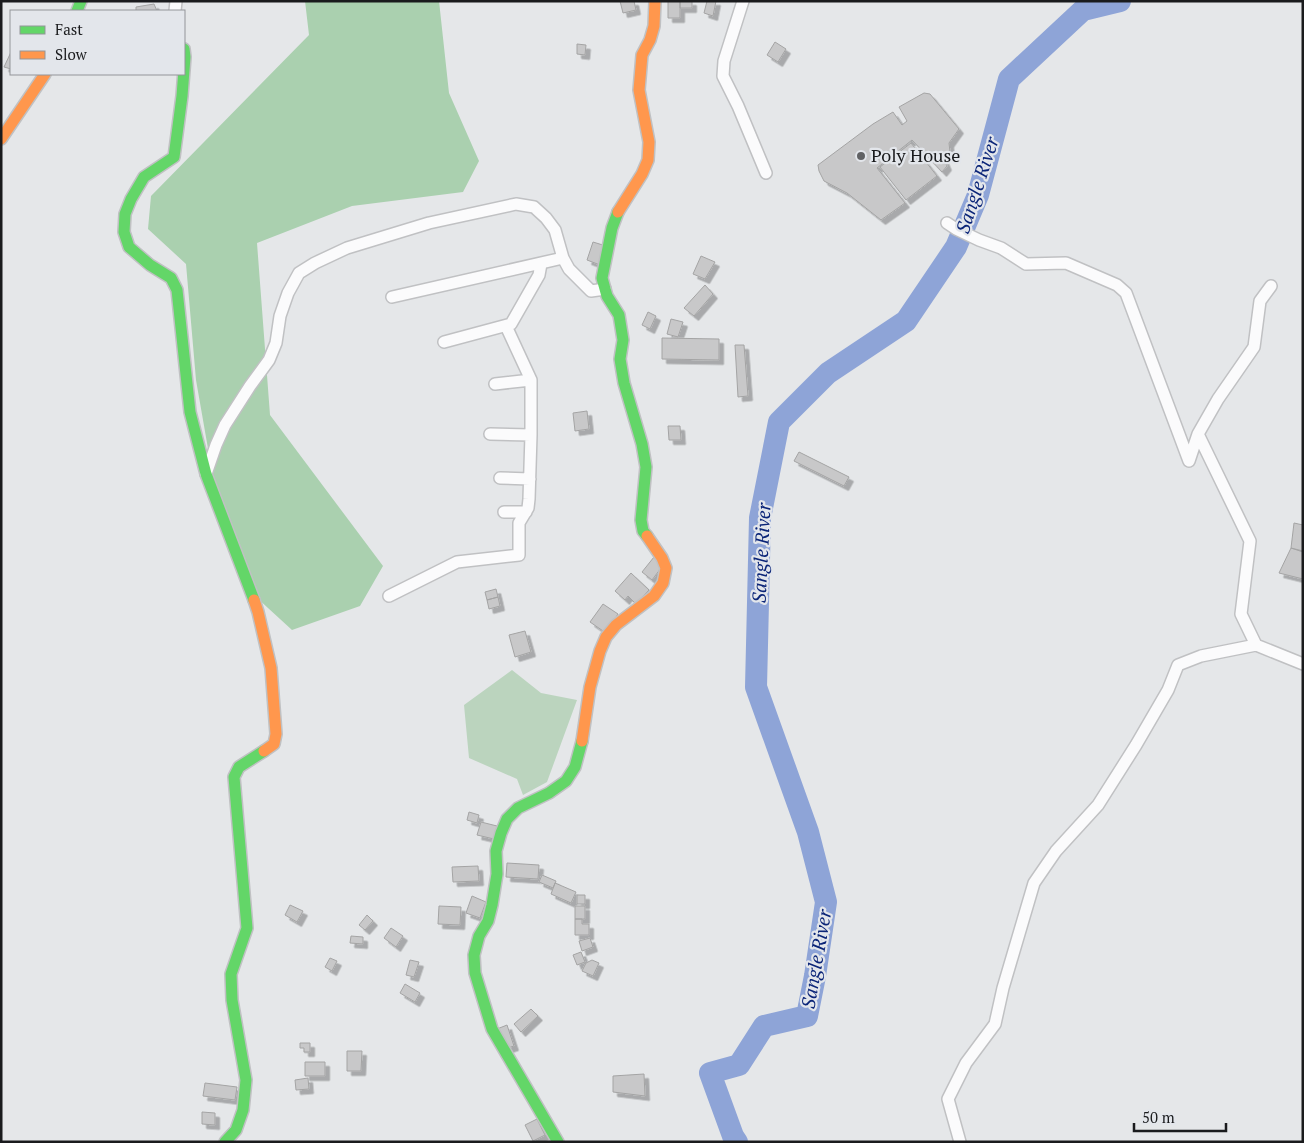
<svg xmlns="http://www.w3.org/2000/svg" width="1304" height="1143" font-family="'PT Serif',serif">
	<defs>
		<filter id="shadow"><feDropShadow dx="4.5" dy="4.5" stdDeviation="0" flood-color="#0004"/></filter>
	</defs>
	<rect width="100%" height="100%" fill="#e5e7e9"/>
	<path fill="#bbd4be" d="M512 670 541 693 577 700 547 782 523 795 517 779 469 758 464 705Z"/>
	<path fill="#aad0af" d="M305 1H439L449 93 479 161 463 192 352 206 257 243 270 415 383 566 360 606 292 630 256 597 217 500 196 380 186 264 148 229 151 196 309 35Z"/>
	<g fill="none" stroke-linecap="round" stroke-linejoin="round">
		<path stroke="#8ea4d7" stroke-width="22" d="M737 1142 733 1136 710 1073 739 1065 764 1026 807 1016 815 976 826 902 808 832 756 687 760 518 779 422 828 373 906 321 956 247 978 195 1009 79 1083 10 1120 1"/>
	</g>
	<path fill="#c8c8c9" stroke="#a4a4a4" filter="url(#shadow)" d="M620 1H634L636 10 623 13Z
		M668 1H680V18H668Z
		M680 1H692V8H680Z
		M707 1H716L713 16 704 13Z
		M154 4 157 11H136V7Z
		M775 42 786 49 778 62 767 55Z
		M577 44 586 45 585 55 577 54Z
		M11 52V69L4 67Z
		M924 93 930 94 959 129 949 143 950 152 944 159 947 166 942 172 912 140 877 168 905 203 881 220 847 193 824 181 819 171 818 165 873 124 893 112 902 125 907 121 899 107Z
		M911 143 937 176 906 200 880 167Z
		M593 242 606 246 600 265 587 260Z
		M701 256 715 262 705 279 693 274Z
		M705 285 713 294 694 316 684 308Z
		M648 312 656 316 650 329 642 325Z
		M671 319 683 322 678 337 667 334Z
		M662 338 719 339V360L662 359Z
		M735 345H744L748 396 738 397Z
		M587 411 589 429 575 431 573 413Z
		M668 426H680L681 440H669Z
		M799 452 849 477 844 486 794 461Z
		M1294 523 1303 525V551L1291 548Z
		M1291 548 1303 552V579L1279 573Z
		M654 557 664 564 652 580 642 572Z
		M631 573 649 590 636 604 628 596 625 600 615 591Z
		M496 589 498 597 487 600 485 592Z
		M498 597 500 606 489 609 487 600Z
		M603 604 618 614 606 633 590 622Z
		M525 631 531 652 515 657 509 635Z
		M469 812 479 815 477 823 467 820Z
		M481 822 497 826 494 839 477 835Z
		M507 863 539 865 538 879 506 877Z
		M478 866 479 881 453 882 452 867Z
		M542 875 556 881 553 888 539 882Z
		M555 883 576 892 571 903 551 894Z
		M577 895H585V904H577Z
		M472 896 486 902 480 918 466 913Z
		M290 905 303 911 297 922 285 915Z
		M439 906 461 907 460 925 438 924Z
		M575 906H585V919H575Z
		M367 915 373 921 365 930 359 925Z
		M575 919H582V924H589V935H575Z
		M391 928 403 936 396 947 384 938Z
		M351 936 363 937V944L350 943Z
		M590 938 593 947 582 951 579 941Z
		M581 952 585 962 577 965 573 955Z
		M330 958 337 961 332 971 325 967Z
		M410 960 419 962 414 977 406 975Z
		M592 960 599 963 593 976 582 971 586 963Z
		M405 984 420 993 415 1002 400 993Z
		M531 1009 538 1016 521 1032 514 1024Z
		M507 1025 514 1046 505 1049 497 1029Z
		M300 1043H310V1052H304V1048H300Z
		M347 1051H362L361 1071H347Z
		M305 1062H325V1076H305Z
		M644 1074 645 1096 613 1092V1076Z
		M308 1078 309 1089 296 1090 295 1080Z
		M205 1083 237 1087 235 1100 203 1096Z
		M202 1112 215 1113V1125L202 1124Z
		M537 1119 545 1135 533 1141 525 1125Z"/>
	<g fill="none" stroke-linecap="round" stroke-linejoin="round">
		<defs>
			<path id="street" d="M743 1 724 61 723 76 738 106 766 173
				M175 11 176 1
				M947 223 956 229 979 240 1001 248 1026 264 1066 263 1117 285 1126 293 1189 461 1198 434 1250 541 1241 614 1256 645 1303 664
				M392 297 563 258
				M444 342 511 324 539 275 541 264
				M495 384 531 380 506 326
				M490 434 531 435
				M1198 434 1218 399 1254 347 1260 301 1271 286
				M206 474 216 445 225 425 250 386 269 360 276 343 280 316 288 293 299 273 315 263 347 248 429 223 516 204 534 207 546 218 555 230 563 258 569 269 591 291 605 289
				M500 478 530 479
				M504 512H526
				M389 596 457 562 519 555V523L528 508 529 499 531 435V380
				M960 1142 948 1099 966 1063 995 1024 1003 988 1034 883 1056 851 1098 805 1136 745 1168 690 1178 665 1201 656 1256 645"/>
			<path id="fast" d="M77 11 81 1
				M184 49 185 57 182 96 174 157 144 177 131 199 125 214 124 232 129 247 150 265 171 278 177 290 190 412 206 474 254 600
				M618 212 612 228 602 278 607 296 619 315 623 340 620 359 624 383 642 444 646 467 641 520 643 531 647 536
				M225 1142 236 1130 243 1110 246 1080 232 1000 231 974 247 928 234 777 239 767 264 751
				M558 1142 492 1029 475 973 474 955 479 936 488 921 492 905 497 874 496 851 501 833 507 819 518 808 549 793 566 781 575 767 582 741"/>
			<path id="slow" d="M1 139 45 74
				M618 212 642 174 648 160 649 142 639 90 642 55 650 40 654 26 655 1
				M254 600 258 612 271 668 276 734 274 744 264 751
				M582 741 590 687 600 651 606 637 616 625 654 596 663 583 666 568 662 558 647 536"/>
		</defs>
		<use href="#street" stroke="#c0c1c3" stroke-width="14"/>
		<use href="#fast" stroke="#c0c1c3" stroke-width="14"/>
		<use href="#slow" stroke="#c0c1c3" stroke-width="14"/>
		<use href="#street" stroke="#fbfbfc" stroke-width="11"/>
		<use href="#fast" stroke="#63d668" stroke-width="11"/>
		<use href="#slow" stroke="#ff974d" stroke-width="11"/>
	</g>
	<circle fill="#616264" stroke="#e3e6eb" stroke-width="2" cx="861" cy="156" r="5"/>
	<g text-anchor="middle" stroke-width="4.5" stroke-linejoin="round" paint-order="stroke">
		<g font-size="18" fill="#1a1b1d" stroke="#e3e6eb" text-anchor="start">
			<text x="871" y="162">Poly House</text>
		</g>
		<g font-size="19" font-style="italic" fill="#0b2578" stroke="#e3e6eb">
			<text transform="translate(977 185) rotate(-72)" y="7">Sangle River</text>
			<text transform="translate(761 553) rotate(-87)" y="7">Sangle River</text>
			<text transform="translate(816 959) rotate(-80)" y="7">Sangle River</text>
		</g>
	</g>
	<rect width="1304" height="1143" fill="none" stroke="#1a1b1d" stroke-width="5"/>
	<rect x="10" y="10" width="175" height="65" fill="#e3e6eb" stroke="#939599"/>
	<rect x="20" y="26" width="25" height="8" fill="#63d668" stroke="#939599"/>
	<text x="55" y="35" font-size="15" fill="#1a1b1d">Fast</text>
	<rect x="20" y="51" width="25" height="8" fill="#ff974d" stroke="#939599"/>
	<text x="55" y="60" font-size="15" fill="#1a1b1d">Slow</text>
	<path d="M1134 1123v8h92v-8" fill="none" stroke="#1a1b1d" stroke-width="2.5"/>
	<text x="1142" y="1123" font-size="15" fill="#1a1b1d" stroke="#e3e6eb" stroke-width="4" paint-order="stroke">50 m</text>
</svg>
